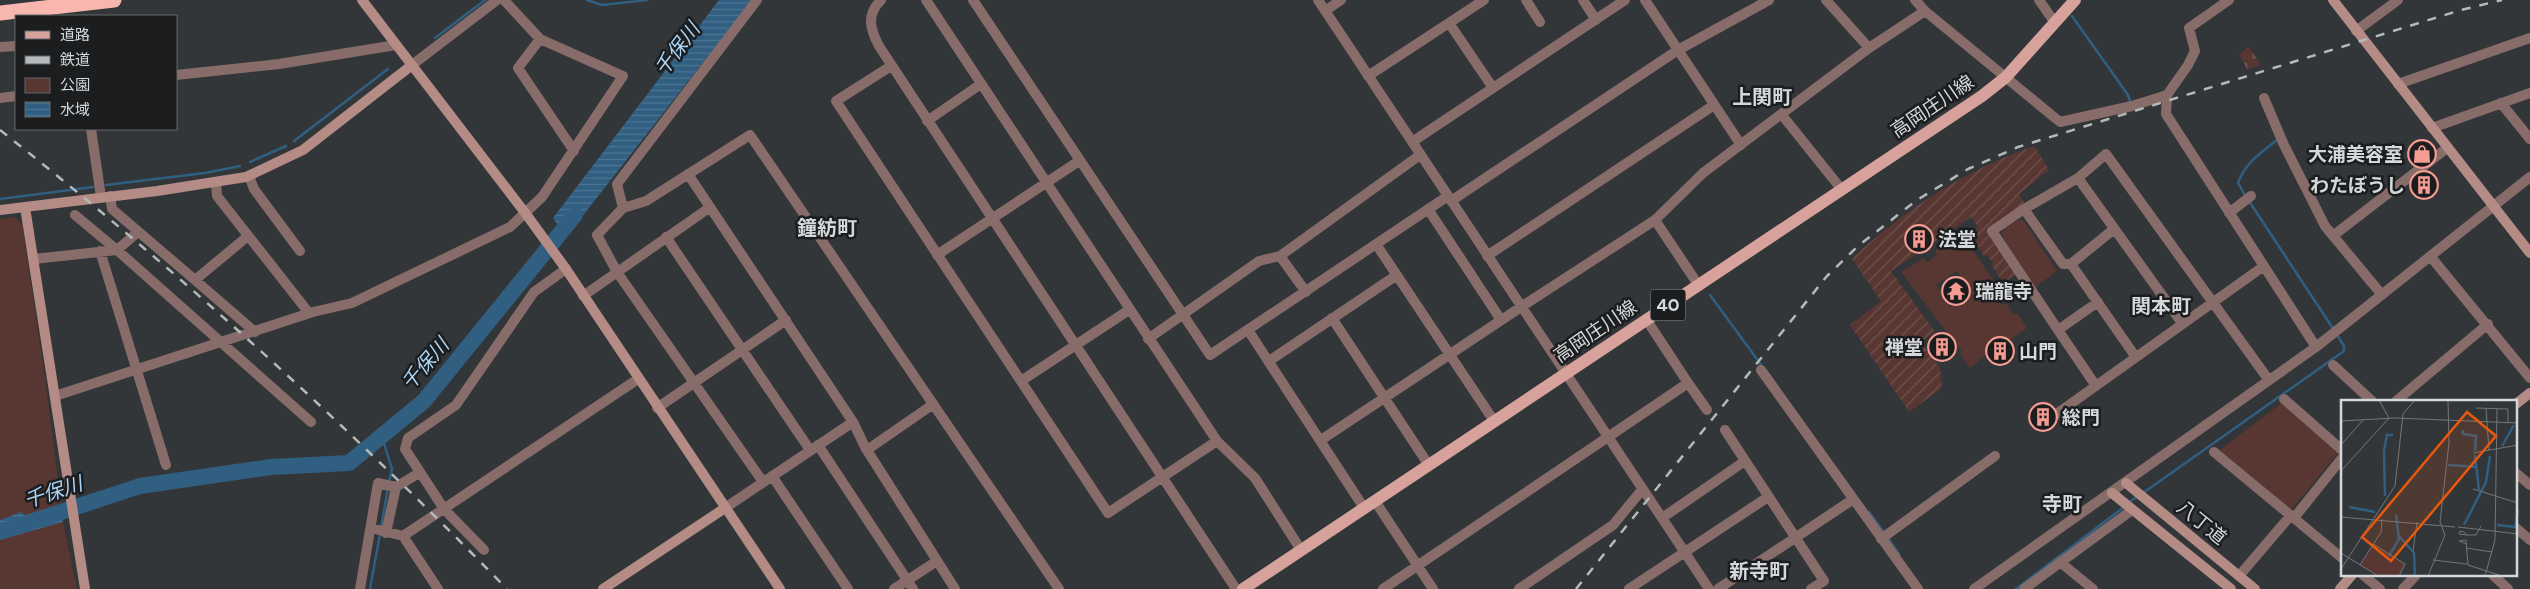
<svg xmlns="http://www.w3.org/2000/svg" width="2530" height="589" font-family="Figtree,'Noto Sans JP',sans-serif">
	<defs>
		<pattern id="cemetery-stones" width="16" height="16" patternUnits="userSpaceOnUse" patternTransform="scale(1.25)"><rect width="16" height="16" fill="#583631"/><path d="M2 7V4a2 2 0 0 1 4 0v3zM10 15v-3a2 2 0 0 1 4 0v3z" fill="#6f524e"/></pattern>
		<pattern id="garden-furrows" width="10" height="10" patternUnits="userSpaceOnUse" patternTransform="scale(1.25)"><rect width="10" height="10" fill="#583631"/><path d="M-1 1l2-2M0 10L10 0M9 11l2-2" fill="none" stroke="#6f524e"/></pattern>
		<pattern id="water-rules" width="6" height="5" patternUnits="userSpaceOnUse" patternTransform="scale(1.25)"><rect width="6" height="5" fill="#315f82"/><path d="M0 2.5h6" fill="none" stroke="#4e7593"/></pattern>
	</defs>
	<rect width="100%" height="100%" fill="#323639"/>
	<path fill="#583631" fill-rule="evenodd" d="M15 217 22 224 45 377 64 527 77 589H0V219Z
		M2018 220H2023L2057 271 2034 288 2005 242 2002 233 2006 227Z
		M1960 233 1998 286 1996 289 2002 297 1999 300 2002 305 2006 303 2014 315 2017 313 2027 328 2007 342 2004 339 1970 368 1960 354 1962 352 1901 272 1924 258 1927 262 1937 255 1935 251ZM1957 271 1971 292 1950 306 1936 285Z
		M2284 401 2339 452 2291 510 2220 450Z"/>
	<path fill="url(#cemetery-stones)" d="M2249 47 2261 65 2247 69 2239 54Z"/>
	<path fill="url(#garden-furrows)" d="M2034 146 2049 170 2019 194 2025 204 1988 229 2016 274 2004 283 1991 265 1993 263 1987 255 1984 256 1969 234 1978 227 1971 217 1891 271 1935 332 1921 342 1940 368 1942 388 1909 412 1850 325 1881 301 1852 259C1904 209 1966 170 2034 146Z"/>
	<path fill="url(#water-rules)" d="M719 0H752L566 237 553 218Z
		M61 504 63 522 0 540V520L21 512 24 515 29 514Z"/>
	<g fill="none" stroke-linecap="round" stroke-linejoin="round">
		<path stroke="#315f82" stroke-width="2.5" d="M587 0 602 5 647 0
			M2072 16 2128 95 2131 104
			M435 38 485 0
			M294 141 388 69
			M250 162 286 146
			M106 185 205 173 240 166
			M2246 197 2238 183C2245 163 2262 152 2277 140
			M0 199 93 187
			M2249 201 2334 330
			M1710 295 1762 366
			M382 437 392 469 389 482
			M2143 493 2344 351V346L2337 335
			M2128 503 2138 496
			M1869 512 1885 534
			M381 529 388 487
			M1888 538 1899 554
			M370 589 380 534
			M2016 589 2124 507"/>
		<path stroke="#315f82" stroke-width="16" d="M0 532 140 486 271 467 349 463 424 401 575 215"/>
		<path stroke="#876c69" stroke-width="10" d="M881 0C866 15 870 29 879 46L1236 589
			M926 0 1217 441 1255 478 1301 550
			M973 0 1210 355 1448 196
			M1318 0 1662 518
			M1526 0 1540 22
			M1583 0 1596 20
			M1645 0 1741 145
			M1826 0 1869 48
			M1915 0 1925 11 2060 122 2132 106 2167 95
			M2039 0 2055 23
			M2229 0 2189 28 2195 51 2188 65 2167 95 2166 114 2316 347
			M1325 11 1341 0
			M1449 23 1493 88
			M2356 31 2398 0
			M540 39 518 68 574 151
			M0 47 16 46
			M412 65 497 0
			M891 66 836 101 1108 513 1217 441
			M176 75 279 64 396 45
			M1368 76 1484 0
			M2398 84 2530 38
			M0 98 16 96
			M2264 98 2284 145 2325 226 2382 295
			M2501 103 2530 139
			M1782 115 1842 190
			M927 121 981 84
			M2432 128 2530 93
			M91 129 101 197
			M1412 142 1625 0
			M688 174 853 422 865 447 955 589
			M249 176 254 189 300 251
			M2078 178 2182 323
			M216 183 217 196 309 313
			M110 196 112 209 195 280
			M1451 201 1678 50 1769 0
			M623 208 617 184 757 0
			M1428 209 1501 320
			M2024 209 1992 231 2058 330
			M2229 213 2251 196
			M75 215 117 250 138 232
			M1655 220 1699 286
			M2334 235 2447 148
			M248 236 195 280 255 332
			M666 237 810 450
			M1376 244 1494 421
			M100 251 166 465
			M937 255 1079 161
			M1280 256 1306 292
			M1487 256 1714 105
			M2431 257 2530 378
			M34 259 117 250 311 422
			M2071 264 2114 229
			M583 296 709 208
			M1332 318 1428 464
			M1248 330 1364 508
			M1148 339 1259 261 1280 256 1420 155
			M2135 356 2071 264H2063L2024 209 2078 178 2106 154 2268 379
			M1269 361 1397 275
			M2333 365 2373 402
			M1761 370 1918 589
			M1021 381 1129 310
			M1688 383 1707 410
			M2096 386 2058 330 2098 302
			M55 396 313 312 352 303 510 227 542 197 623 76 540 39 504 0
			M2284 399 2342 450
			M2395 402 2488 324
			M657 408 786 320
			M2048 420 2264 266
			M1725 430 1824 581 1811 589
			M1321 440 1521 307 1655 220 1703 173 1869 48 1925 11
			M818 445 913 589
			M867 450 932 405
			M2214 452 2342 558
			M2516 473 2530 485
			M772 476 848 589
			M763 482 617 272 597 235 623 208 646 201 750 135 1059 589
			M1375 501 1433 589
			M725 508 853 422
			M2294 518 2342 458
			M371 528 403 536 638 379
			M2516 528 2530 540
			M386 533 396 487
			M403 536 438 589
			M1881 539 1995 456
			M484 550 444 509 405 449 408 438 456 405 534 292 566 269
			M2060 562 2093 589
			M2363 575 2380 589
			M2493 575 2508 589
			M2239 576 2291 515
			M360 589 378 483 396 487 419 473
			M894 589 937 561
			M1383 589 1688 383 1646 319
			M1519 589 1613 525 1641 491
			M1629 589 1768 497
			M1709 589 1662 518 1745 461
			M1718 589 1852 500
			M1974 589 2316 347 2530 177
			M2024 589 2132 510
			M2403 589 2416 575"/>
		<path stroke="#b48b85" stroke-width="10" d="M362 0 526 214 566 269 780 589
			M2333 0 2530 253
			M25 207 85 589
			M0 210 157 191 246 177 303 150 412 65
			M2516 404 2530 393
			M2126 483 2255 589
			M2112 493 2231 589
			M603 589 725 508
			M2340 589 2352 575"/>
		<path stroke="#d7a29b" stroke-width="12" d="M1243 589 1982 96 2006 77 2075 0"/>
		<path stroke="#f7b7ae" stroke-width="15" d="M0 13 114 0"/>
		<path stroke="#b5b9bb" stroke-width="2.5" stroke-dasharray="9 9" stroke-linecap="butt" d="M0 130C179 271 348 426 507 589
			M1576 589 1827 276 1858 246 1917 200 1968 169 2018 147 2461 10 2502 0"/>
	</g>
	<defs>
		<symbol id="shop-ring" viewBox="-11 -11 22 22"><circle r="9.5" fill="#1b1d1f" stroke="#f59c92" stroke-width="1.5"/><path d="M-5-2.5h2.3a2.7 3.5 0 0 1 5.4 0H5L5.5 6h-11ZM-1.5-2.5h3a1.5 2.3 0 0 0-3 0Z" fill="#f59c92"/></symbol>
		<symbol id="building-ring" viewBox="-11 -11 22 22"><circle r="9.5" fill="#1b1d1f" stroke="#f59c92" stroke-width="1.5"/><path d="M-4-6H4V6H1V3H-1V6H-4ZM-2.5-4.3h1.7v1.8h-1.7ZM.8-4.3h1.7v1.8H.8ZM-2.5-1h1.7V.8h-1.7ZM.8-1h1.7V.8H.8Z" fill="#f59c92"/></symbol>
		<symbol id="temple-ring" viewBox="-11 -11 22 22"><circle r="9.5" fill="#1b1d1f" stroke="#f59c92" stroke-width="1.5"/><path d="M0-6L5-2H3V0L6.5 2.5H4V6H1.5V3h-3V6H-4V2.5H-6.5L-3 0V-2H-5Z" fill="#f59c92"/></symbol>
	</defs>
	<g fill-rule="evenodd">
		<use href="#shop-ring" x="2406" y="138" width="32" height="32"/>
		<use href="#building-ring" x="2408" y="169" width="32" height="32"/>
		<use href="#building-ring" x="1903" y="223" width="32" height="32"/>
		<use href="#temple-ring" x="1940" y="275" width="32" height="32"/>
		<use href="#building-ring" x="1926" y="331" width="32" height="32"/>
		<use href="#building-ring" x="1984" y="335" width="32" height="32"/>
		<use href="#building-ring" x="2027" y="401" width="32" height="32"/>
	</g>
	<g text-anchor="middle" stroke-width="5" stroke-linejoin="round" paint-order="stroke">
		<rect fill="#1b1d1f" stroke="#9da0a2" stroke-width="1" x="1650.5" y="289.5" width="35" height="31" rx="4"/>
		<g font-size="18" font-weight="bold" fill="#d5d8da">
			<text x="1668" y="311">40</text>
		</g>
		<g font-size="19" fill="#d5d8da" stroke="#1b1d1f">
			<text transform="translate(1932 106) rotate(-34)" y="7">高岡庄川線</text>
			<text transform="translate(1595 331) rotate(-34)" y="7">高岡庄川線</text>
			<text transform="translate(2202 522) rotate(39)" y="7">八丁道</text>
		</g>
		<g font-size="19" font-weight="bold" fill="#d5d8da" stroke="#1b1d1f" text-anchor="start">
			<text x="2403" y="161" text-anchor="end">大浦美容室</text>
			<text x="2405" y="192" text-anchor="end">わたぼうし</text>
			<text x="1938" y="246">法堂</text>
			<text x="1975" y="298">瑞龍寺</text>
			<text x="1923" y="354" text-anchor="end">禅堂</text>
			<text x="2019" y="358">山門</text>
			<text x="2062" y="424">総門</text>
		</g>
		<g font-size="20" font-style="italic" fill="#acd5f6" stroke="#1b1d1f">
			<text transform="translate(677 49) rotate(-53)" y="7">千保川</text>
			<text transform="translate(425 364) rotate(-49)" y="7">千保川</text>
			<text transform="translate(53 492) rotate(-18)" y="7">千保川</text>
		</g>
		<g font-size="20" font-weight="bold" fill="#d5d8da" stroke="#1b1d1f">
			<text x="1762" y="104">上関町</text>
			<text x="827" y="235">鐘紡町</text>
			<text x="2161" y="313">関本町</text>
			<text x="2062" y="511">寺町</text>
			<text x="1759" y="578">新寺町</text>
		</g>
	</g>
	<g transform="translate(2341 400)">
		<rect width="176" height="176" fill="#323639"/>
		<path d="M32 145 64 164 57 176H37L20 165Z" fill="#583631"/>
		<path fill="none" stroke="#315f82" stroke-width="2.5" d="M122 30V34L135 36 134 51M161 46 173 25M134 55 138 90M107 65 135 67M44 96 43 51 46 35H52M8 107 34 112M123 125 145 82 149 56M156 125 174 127 177 110M58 136 73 153 74 176M48 156 58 139 55 115"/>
		<path fill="none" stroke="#737779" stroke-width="1" d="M38 0 48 18M135 8 167 9V23M145 9 148 50M0 21 54 18 177 23M0 45 22 20M132 53 177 45M0 71 48 18M132 89 177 103M0 117 114 127M117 127 177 134M119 131 123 132 126 135 118 134ZM126 135H135L140 126M125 140 127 165 161 176M125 140 118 141 126 144M32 144 64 164 58 176M125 148 151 152M72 151 76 122M0 153 37 176M92 160 126 164M19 165 40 132 41 119M0 169 54 86 62 14 74 0M87 176 104 135 99 122 108 43 107 0M144 176 154 140 156 9"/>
		<path fill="#e8590c" fill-opacity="0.15" stroke="#e8590c" stroke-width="2.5" d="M126 12 155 36 50 161 21 137Z"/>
		<rect width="176" height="176" fill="none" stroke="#d5d8da" stroke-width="2.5"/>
	</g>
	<rect x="15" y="15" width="162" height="115" fill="#1b1d1f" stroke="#65686a"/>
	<rect x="25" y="31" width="25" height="8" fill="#d7a29b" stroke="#65686a"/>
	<text x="60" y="40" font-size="15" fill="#d5d8da">道路</text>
	<rect x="25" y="56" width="25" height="8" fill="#b5b9bb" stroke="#65686a"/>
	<text x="60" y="65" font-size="15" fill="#d5d8da">鉄道</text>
	<rect x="25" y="78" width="25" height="15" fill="#583631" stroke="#65686a"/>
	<text x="60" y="90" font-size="15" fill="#d5d8da">公園</text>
	<rect x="25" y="102" width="25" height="15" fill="url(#water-rules)" stroke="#65686a"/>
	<text x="60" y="115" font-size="15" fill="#d5d8da">水域</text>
</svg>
